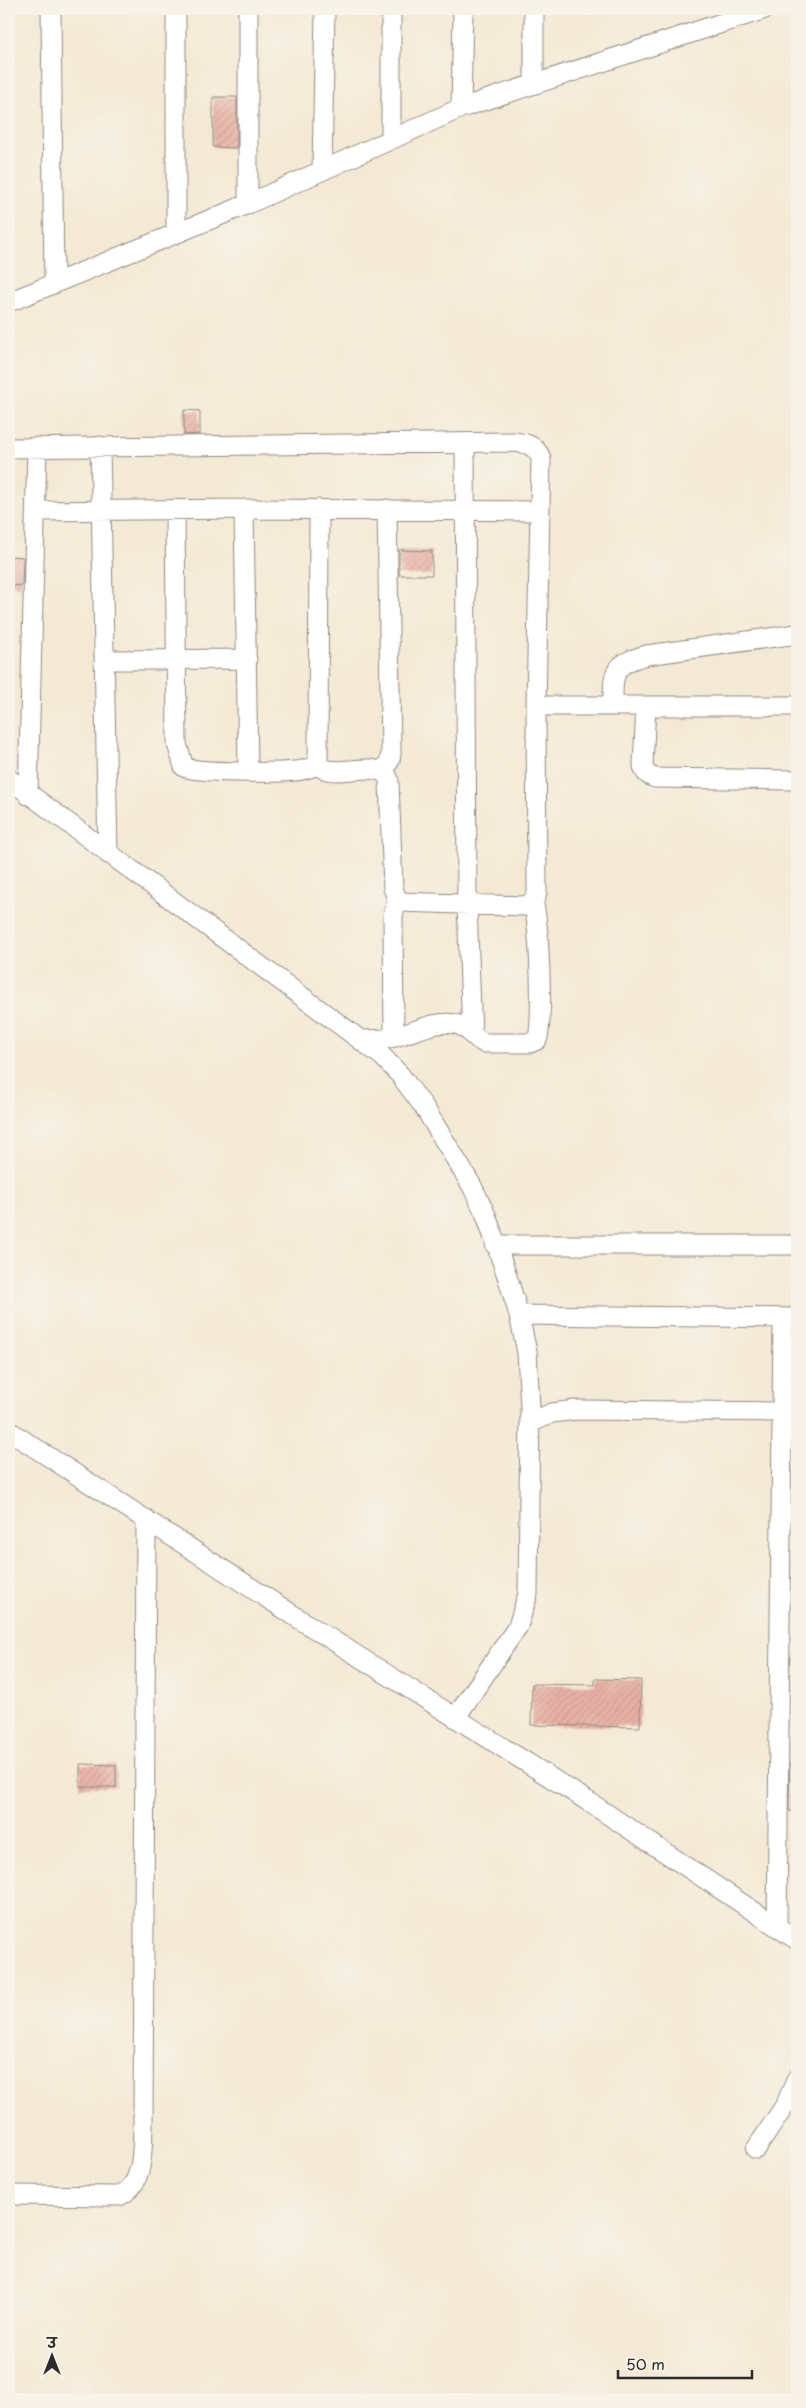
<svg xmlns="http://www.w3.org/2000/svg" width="806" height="2408" font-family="'Playpen Sans','Playpen Sans Deva',sans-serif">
	<defs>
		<pattern id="building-hatch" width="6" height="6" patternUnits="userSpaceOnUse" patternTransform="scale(1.25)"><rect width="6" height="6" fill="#e9b1a5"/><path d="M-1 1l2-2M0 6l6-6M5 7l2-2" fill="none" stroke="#c8988e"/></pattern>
	</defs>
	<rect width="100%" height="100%" fill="#f7f3e8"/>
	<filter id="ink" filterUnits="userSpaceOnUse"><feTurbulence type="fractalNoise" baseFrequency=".02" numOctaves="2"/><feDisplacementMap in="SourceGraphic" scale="10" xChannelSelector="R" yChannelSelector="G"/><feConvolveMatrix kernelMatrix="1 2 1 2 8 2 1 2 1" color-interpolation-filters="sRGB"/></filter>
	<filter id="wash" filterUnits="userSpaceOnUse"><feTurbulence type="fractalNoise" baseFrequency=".0096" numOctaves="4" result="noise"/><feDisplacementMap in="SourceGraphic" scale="20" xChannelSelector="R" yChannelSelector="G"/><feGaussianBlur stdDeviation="1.12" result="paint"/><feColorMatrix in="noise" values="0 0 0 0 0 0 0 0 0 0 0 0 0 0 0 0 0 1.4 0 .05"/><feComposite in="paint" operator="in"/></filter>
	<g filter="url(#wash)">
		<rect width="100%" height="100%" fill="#f4e9d4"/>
		<g id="blocks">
			<path fill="url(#building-hatch)" d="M213 97H237V148L213 147Z
				M184 410 200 411V434L184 435Z
				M399 550 432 551V575H399Z
				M9 556 23 557 22 586 9 585Z
				M595 1679 641 1680 640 1727 531 1725 532 1684 595 1685Z
				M790 1763 797 1764V1811H789Z
				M80 1764 116 1765V1787H80Z"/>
		</g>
	</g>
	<g filter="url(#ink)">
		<use href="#blocks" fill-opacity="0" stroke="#908a80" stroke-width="1"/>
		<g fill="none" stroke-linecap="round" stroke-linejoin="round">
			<defs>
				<path id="minor" d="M51 9 54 284
					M248 9V204
					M391 9V139
					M534 9V84
					M461 108 463 9
					M322 170 325 9
					M176 233V9
					M9 302 248 204 461 108 765 9
					M465 443 467 905 472 1035
					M100 446 108 854
					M9 448 513 442C527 443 535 445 541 458L536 706 537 892C536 900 531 904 524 906L398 902 393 888 389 781 387 775C371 760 331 780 318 765L319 509
					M175 509 177 744 184 767C196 773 278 773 295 771 303 771 310 768 318 765
					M244 509 248 771
					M36 511 244 509 540 511
					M104 660 247 659
					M536 706H797
					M613 706C613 672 612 664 647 655L797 634
					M646 706 643 765C644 772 647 775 655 778L797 780
					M383 771 390 760 391 753 387 509
					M9 779 382 1056 400 1075 424 1107 472 1186 486 1215 508 1279 519 1315 527 1352 530 1407 528 1594 518 1626 456 1717
					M28 795 37 447
					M394 1037 393 916 397 900
					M360 1040C371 1040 383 1040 395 1037 414 1032 436 1020 456 1024 467 1026 474 1039 484 1043H530L537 1040C544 1026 539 917 533 902
					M495 1245H797
					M519 1315 797 1318
					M530 1423 552 1413 576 1410 783 1412
					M9 1431 307 1624 586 1800 797 1940
					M777 1927 783 1318
					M756 2149 786 2104 797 2078
					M9 2195 119 2196C145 2185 142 2149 143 2125L146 1519"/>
			</defs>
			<use href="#minor" stroke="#908a80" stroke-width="21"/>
			<use href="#minor" stroke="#fff" stroke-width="19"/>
		</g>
	</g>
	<rect width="806" height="2408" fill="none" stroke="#f7f3e8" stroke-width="30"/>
	<g transform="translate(52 2356)" stroke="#f7f3e8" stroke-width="4" paint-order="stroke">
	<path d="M0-4L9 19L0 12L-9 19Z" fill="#2b2b2b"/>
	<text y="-8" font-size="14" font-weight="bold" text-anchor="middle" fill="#2b2b2b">उ</text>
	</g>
	<path d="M618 2370v8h134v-8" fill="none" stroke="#2b2b2b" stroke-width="2.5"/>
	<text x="626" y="2370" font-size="15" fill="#2b2b2b" stroke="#f7f3e8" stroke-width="4" paint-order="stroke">50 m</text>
</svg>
